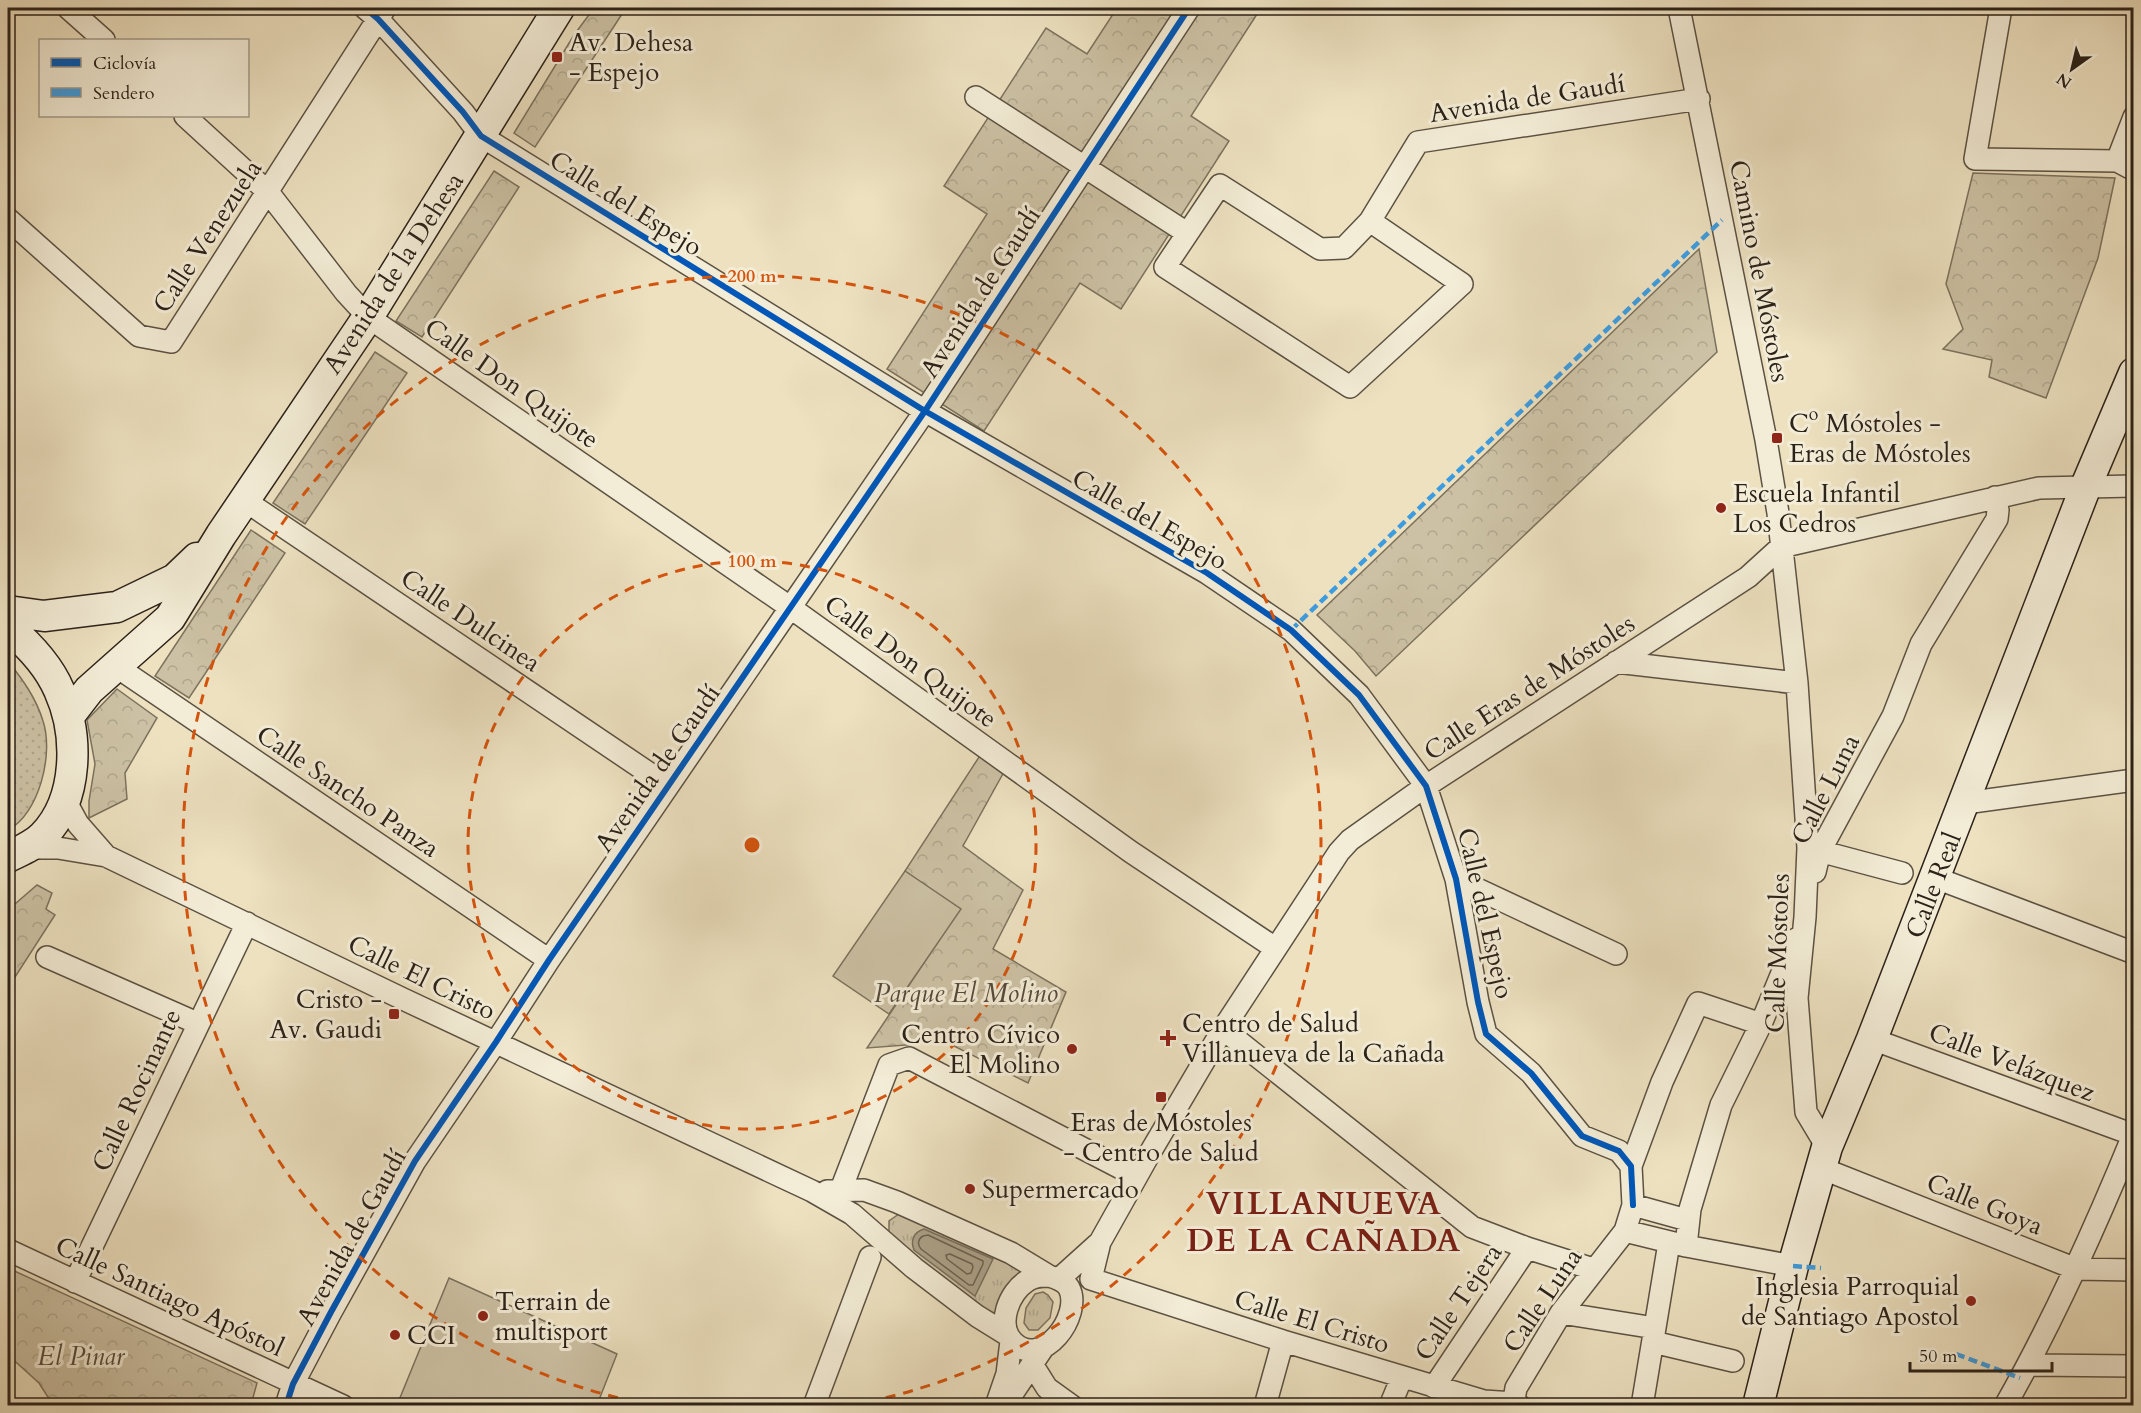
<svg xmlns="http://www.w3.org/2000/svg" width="2141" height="1413" font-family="Cardo,serif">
	<defs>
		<pattern id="grass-tufts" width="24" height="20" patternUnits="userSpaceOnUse" patternTransform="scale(1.5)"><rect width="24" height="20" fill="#ccc1a4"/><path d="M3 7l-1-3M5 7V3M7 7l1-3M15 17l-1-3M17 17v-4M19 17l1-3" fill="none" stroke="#afa68d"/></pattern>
		<pattern id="forest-crowns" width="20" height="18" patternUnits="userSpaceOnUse" patternTransform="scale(1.5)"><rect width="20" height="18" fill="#ccc1a4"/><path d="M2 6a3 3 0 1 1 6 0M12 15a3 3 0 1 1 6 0" fill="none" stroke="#afa68d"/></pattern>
		<pattern id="garden-dots" width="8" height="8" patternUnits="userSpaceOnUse" patternTransform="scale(1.5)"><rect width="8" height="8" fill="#ccc1a4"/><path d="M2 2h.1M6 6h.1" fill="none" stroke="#afa68d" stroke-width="1.8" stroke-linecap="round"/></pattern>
	</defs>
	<rect width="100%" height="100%" fill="#ede1c0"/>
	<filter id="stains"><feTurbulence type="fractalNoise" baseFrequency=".00333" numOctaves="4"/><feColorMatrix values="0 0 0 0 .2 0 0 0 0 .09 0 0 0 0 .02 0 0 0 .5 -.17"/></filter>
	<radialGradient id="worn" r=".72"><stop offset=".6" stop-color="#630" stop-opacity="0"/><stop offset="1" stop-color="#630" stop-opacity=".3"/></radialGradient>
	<path fill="url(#grass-tufts)" stroke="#7c725e" stroke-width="1.5" d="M899 1214 1025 1271 997 1318 889 1236V1221Z
		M1043 1292 1048 1295 1053 1302 1050 1318 1038 1330H1029L1024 1323 1026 1308 1035 1294Z"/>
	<path fill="url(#forest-crowns)" stroke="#7c725e" stroke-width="1.5" d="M594 8H626L535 147 514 133 574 35Z
		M1117 8H1261L1191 116 1229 141 1121 309 1080 283 984 431 887 369 987 214 944 186 1046 28 1087 54Z
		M494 171 519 187 422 337 396 321Z
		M1973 173 2115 178 2098 258 2046 398 1989 377 1992 360 1943 349 1963 329 1946 284Z
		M1699 249 1717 352 1376 676 1355 651 1317 615Z
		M375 352 407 373 305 524 273 503Z
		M251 530 285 553 189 698 155 676Z
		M117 689 157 718 125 773 127 799 89 818V801L95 764 87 720Z
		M981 754 1005 770 963 846 1023 890 993 949 1066 992 1028 1083 928 1033 919 1044 867 1048 960 909 905 871Z
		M37 885 52 893 46 909 55 915 8 988V910Z
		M8 1268 257 1383 251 1405H53L39 1383 8 1355Z"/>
	<path fill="url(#garden-dots)" stroke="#7c725e" stroke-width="1.5" d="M8 661C23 680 36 698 43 721 54 754 39 814 8 830Z"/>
	<path fill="#ccc1a4" stroke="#7c725e" stroke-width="1.5" d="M905 871 961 909 889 1014 833 976Z
		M449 1278 617 1354 597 1405H397Z"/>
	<path fill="#aba087" stroke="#786e5b" stroke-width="1.5" d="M924 1229 993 1259 975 1296 914 1250C910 1240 914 1232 924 1229Z"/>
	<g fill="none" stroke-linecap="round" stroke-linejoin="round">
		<path stroke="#6c6150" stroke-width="1.5" d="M928 1235 983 1261V1264L973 1285H969L921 1249C917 1244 918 1239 923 1236Z
			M950 1254 972 1264 973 1267 971 1273 967 1274 947 1259 946 1255Z"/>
		<defs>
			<path id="street" d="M68 8 104 40
				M365 8 378 19 463 112 481 136 925 411 1207 573 1291 630 1359 695 1426 786 1456 879 1478 1002 1486 1034 1531 1073 1582 1136 1619 1151 1631 1166 1633 1205
				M1679 8 1766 440 1778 513 1797 683 1808 848 1805 917 1797 998 1806 1112 1827 1147
				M2001 8 1975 159 2117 161 2134 170
				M976 97 1187 233
				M185 116 268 192 346 293 368 317 791 608 1131 852 1275 948
				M2117 161 2134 117
				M1220 185 1320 249 1344 248 1370 221 1462 284 1350 387 1165 267Z
				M8 219 139 336 171 342 385 8
				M1370 221 1418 142 1699 99
				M244 500 668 786
				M1616 662 1797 683
				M117 667 549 960
				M65 800 78 824 106 856
				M1965 803 2134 780
				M28 848H58L106 856 403 999 812 1191 852 1214 914 1268 977 1316 1006 1334
				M1808 848 1902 873
				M1815 872 1820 851 1893 716 1921 644 1997 519 1998 510 1995 497
				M1936 878 2134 953
				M1456 879 1616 954
				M47 957 197 1023
				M1223 1029 1472 1227 1527 1248 1593 1269
				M1872 1039 2134 1135
				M1631 1166 1662 1082 1698 1003 1761 1024
				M1821 1168 2076 1269 2134 1270
				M827 1191 864 1190 897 1202 1011 1253 1049 1276
				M840 1192 889 1065 909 1058 1136 1176
				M1687 1220 1633 1205 1625 1231 1686 1246 1690 1209 1721 1105 1761 1024 1796 939
				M1686 1246 1793 1266
				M8 1250 343 1406
				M1049 1276C1056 1278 1065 1281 1069 1288 1083 1315 1042 1371 1013 1342 996 1325 1009 1292 1027 1281 1034 1276 1041 1276 1049 1276Z
				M1059 1279 1100 1242
				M1091 1279 1100 1242 1151 1151 1223 1029 1339 852 1350 840 1426 786 1748 577 1781 547 2039 488 2134 486
				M1091 1279 1283 1341 1484 1401 1514 1403 1520 1406
				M75 1282 247 923
				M1561 1313 1655 1328
				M1653 1342 1733 1361
				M1032 1364 1047 1388 1072 1406
				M2028 1365 2134 1366
				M1434 1387 1527 1248
				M286 1406 293 1384 331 1312 415 1161 496 1042 549 960 925 411 1189 8
				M814 1406 870 1257
				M996 1406 1007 1374 1011 1341
				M1004 1406 1043 1348
				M1265 1406 1283 1341
				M1390 1406 1402 1377
				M1513 1406 1516 1388 1561 1313 1625 1231
				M1642 1406 1669 1243
				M2005 1406C2055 1318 2096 1226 2134 1133"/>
			<path id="secondary" d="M8 611 44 616 117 607 175 579 197 558
				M8 627C28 644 48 664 59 690 79 734 79 799 43 836 33 846 20 851 8 857
				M69 716 89 690 170 618 221 535 368 317 559 8
				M1758 1406 1793 1266 1827 1147 1872 1039 2086 486 2134 373"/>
		</defs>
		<use href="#street" stroke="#5c5243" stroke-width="24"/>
		<use href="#secondary" stroke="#2c2219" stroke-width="33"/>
		<use href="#street" stroke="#f3ecd6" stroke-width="21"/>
		<use href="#secondary" stroke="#f3ecd6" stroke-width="30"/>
		<path stroke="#3d9cdf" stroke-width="4.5" stroke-dasharray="9 4.5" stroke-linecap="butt" d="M1291 630 1722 220
			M1793 1266 1821 1268
			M1956 1354 2020 1378"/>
		<defs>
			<path id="cycleway" d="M365 8 378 19 463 112 481 136 925 411 1207 573 1291 630 1359 695 1426 786 1456 879 1478 1002 1486 1034 1531 1073 1582 1136 1619 1151 1631 1166 1633 1205
				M286 1406 293 1384 331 1312 415 1161 496 1042 549 960 925 411 1189 8"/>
		</defs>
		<use href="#cycleway" stroke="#f3ecd6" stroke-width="10"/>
		<use href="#cycleway" stroke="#0057b8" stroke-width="6"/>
	</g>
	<g fill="none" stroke="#d5540d" stroke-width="3" stroke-dasharray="10 8">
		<circle cx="752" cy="845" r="284"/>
		<path d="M653 1405A569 569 0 1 1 851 1405"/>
	</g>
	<g fill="#8f2418" stroke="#f3ecd6" stroke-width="2">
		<rect x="551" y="51" width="12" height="12" rx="3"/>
		<rect x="1771" y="432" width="12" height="12" rx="3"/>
		<circle cx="1721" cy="508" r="6"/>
		<rect x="388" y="1008" width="12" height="12" rx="3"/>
		<path d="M1165 1029h6v6h6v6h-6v6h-6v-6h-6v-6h6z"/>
		<circle cx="1072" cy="1049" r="6"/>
		<rect x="1155" y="1091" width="12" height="12" rx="3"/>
		<circle cx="970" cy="1189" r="6"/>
		<circle cx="1971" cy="1301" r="6"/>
		<circle cx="483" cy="1316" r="6"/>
		<circle cx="395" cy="1335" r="6"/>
	</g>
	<g text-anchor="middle" stroke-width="6" stroke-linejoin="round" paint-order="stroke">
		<g font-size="26" fill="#2c2219" stroke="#f3ecd6" text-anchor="start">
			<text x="569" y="51">Av. Dehesa<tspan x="569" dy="30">- Espejo</tspan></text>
			<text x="1789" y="432">Cº Móstoles -<tspan x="1789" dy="30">Eras de Móstoles</tspan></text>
			<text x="1733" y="502">Escuela Infantil<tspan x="1733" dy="30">Los Cedros</tspan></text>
			<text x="382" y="1008" text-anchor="end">Cristo -<tspan x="382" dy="30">Av. Gaudi</tspan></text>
			<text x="1182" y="1032">Centro de Salud<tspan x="1182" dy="30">Villanueva de la Cañada</tspan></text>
			<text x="1060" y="1043" text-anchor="end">Centro Cívico<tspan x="1060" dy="30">El Molino</tspan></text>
			<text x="1161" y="1131" text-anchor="middle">Eras de Móstoles<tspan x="1161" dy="30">- Centro de Salud</tspan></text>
			<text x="982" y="1198">Supermercado</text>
			<text x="1959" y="1295" text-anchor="end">Inglesia Parroquial<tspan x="1959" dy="30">de Santiago Apostol</tspan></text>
			<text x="495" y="1310">Terrain de<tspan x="495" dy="30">multisport</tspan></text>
			<text x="407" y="1344">CCI</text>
		</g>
		<g font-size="26" fill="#2c2219" stroke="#f3ecd6">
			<text transform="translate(1527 98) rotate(-9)" y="9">Avenida de Gaudí</text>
			<text transform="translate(626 203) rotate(32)" y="9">Calle del Espejo</text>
			<text transform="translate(207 236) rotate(-57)" y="9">Calle Venezuela</text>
			<text transform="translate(1760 271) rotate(79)" y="9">Camino de Móstoles</text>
			<text transform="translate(393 273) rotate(-57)" y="9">Avenida de la Dehesa</text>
			<text transform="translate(980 292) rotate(-57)" y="9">Avenida de Gaudí</text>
			<text transform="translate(512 383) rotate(35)" y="9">Calle Don Quijote</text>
			<text transform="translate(1150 519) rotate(30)" y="9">Calle del Espejo</text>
			<text transform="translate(471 620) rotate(34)" y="9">Calle Dulcinea</text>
			<text transform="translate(911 661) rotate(36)" y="9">Calle Don Quijote</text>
			<text transform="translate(1529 687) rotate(-33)" y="9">Calle Eras de Móstoles</text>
			<text transform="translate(657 768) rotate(-55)" y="9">Avenida de Gaudí</text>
			<text transform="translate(1825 789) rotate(-63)" y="9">Calle Luna</text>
			<text transform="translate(348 791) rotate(34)" y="9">Calle Sancho Panza</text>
			<text transform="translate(1933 885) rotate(-69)" y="9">Calle Real</text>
			<text transform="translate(1486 913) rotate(77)" y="9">Calle del Espejo</text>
			<text transform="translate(1777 953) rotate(-88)" y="9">Calle Móstoles</text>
			<text transform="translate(422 977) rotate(26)" y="9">Calle El Cristo</text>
			<text transform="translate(2012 1062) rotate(21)" y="9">Calle Velázquez</text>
			<text transform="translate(136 1090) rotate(-65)" y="9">Calle Rocinante</text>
			<text transform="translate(1985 1204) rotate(22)" y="9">Calle Goya</text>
			<text transform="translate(351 1237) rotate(-61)" y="9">Avenida de Gaudí</text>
			<text transform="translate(170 1296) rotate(25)" y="9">Calle Santiago Apóstol</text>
			<text transform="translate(1542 1300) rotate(-56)" y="9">Calle Luna</text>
			<text transform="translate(1458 1302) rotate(-56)" y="9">Calle Tejera</text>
			<text transform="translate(1312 1321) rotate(17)" y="9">Calle El Cristo</text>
		</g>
		<g font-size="26" font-style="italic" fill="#544a3c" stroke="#f3ecd6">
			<text x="966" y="1002">Parque El Molino</text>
			<text x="81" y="1365">El Pinar</text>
		</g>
		<g font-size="32" font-weight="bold" letter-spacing="1.5" fill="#7a1f14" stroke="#f3ecd6">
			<text x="1324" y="1214">VILLANUEVA<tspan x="1324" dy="37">DE LA CAÑADA</tspan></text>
		</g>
	</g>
	<circle cx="752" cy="845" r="9" fill="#d5540d" stroke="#f3ecd6" stroke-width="3"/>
	<g font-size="18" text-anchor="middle" font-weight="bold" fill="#d5540d" stroke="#f3ecd6" stroke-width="6" stroke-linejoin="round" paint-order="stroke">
		<text x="752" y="282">200 m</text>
		<text x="752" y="567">100 m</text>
	</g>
	<rect width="2141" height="1413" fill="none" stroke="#ede1c0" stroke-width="30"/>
	<rect x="9" y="9" width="2123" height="1395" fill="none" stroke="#2c2219" stroke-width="3"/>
	<rect x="15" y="15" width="2111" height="1383" fill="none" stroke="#2c2219" stroke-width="1.5"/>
	<rect x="39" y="39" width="210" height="78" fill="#f3ecd6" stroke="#a39b8a" stroke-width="1.5"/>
	<rect x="51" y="58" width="30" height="9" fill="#0057b8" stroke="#a39b8a" stroke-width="1.5"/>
	<text x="93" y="69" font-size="18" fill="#2c2219">Ciclovía</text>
	<rect x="51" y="88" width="30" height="9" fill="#3d9cdf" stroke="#a39b8a" stroke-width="1.5"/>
	<text x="93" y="99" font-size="18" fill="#2c2219">Sendero</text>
	<g transform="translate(2072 69) rotate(214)" stroke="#f3ecd6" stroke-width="4.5" paint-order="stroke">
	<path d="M0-4.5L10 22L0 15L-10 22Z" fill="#2c2219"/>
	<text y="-9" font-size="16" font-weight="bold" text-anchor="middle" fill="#2c2219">N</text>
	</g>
	<path d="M1910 1362v9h142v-9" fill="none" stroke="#2c2219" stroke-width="3"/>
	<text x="1919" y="1362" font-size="18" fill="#2c2219" stroke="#f3ecd6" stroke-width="4.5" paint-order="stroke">50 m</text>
	<rect width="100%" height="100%" filter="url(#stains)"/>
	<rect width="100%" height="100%" fill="url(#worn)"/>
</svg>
